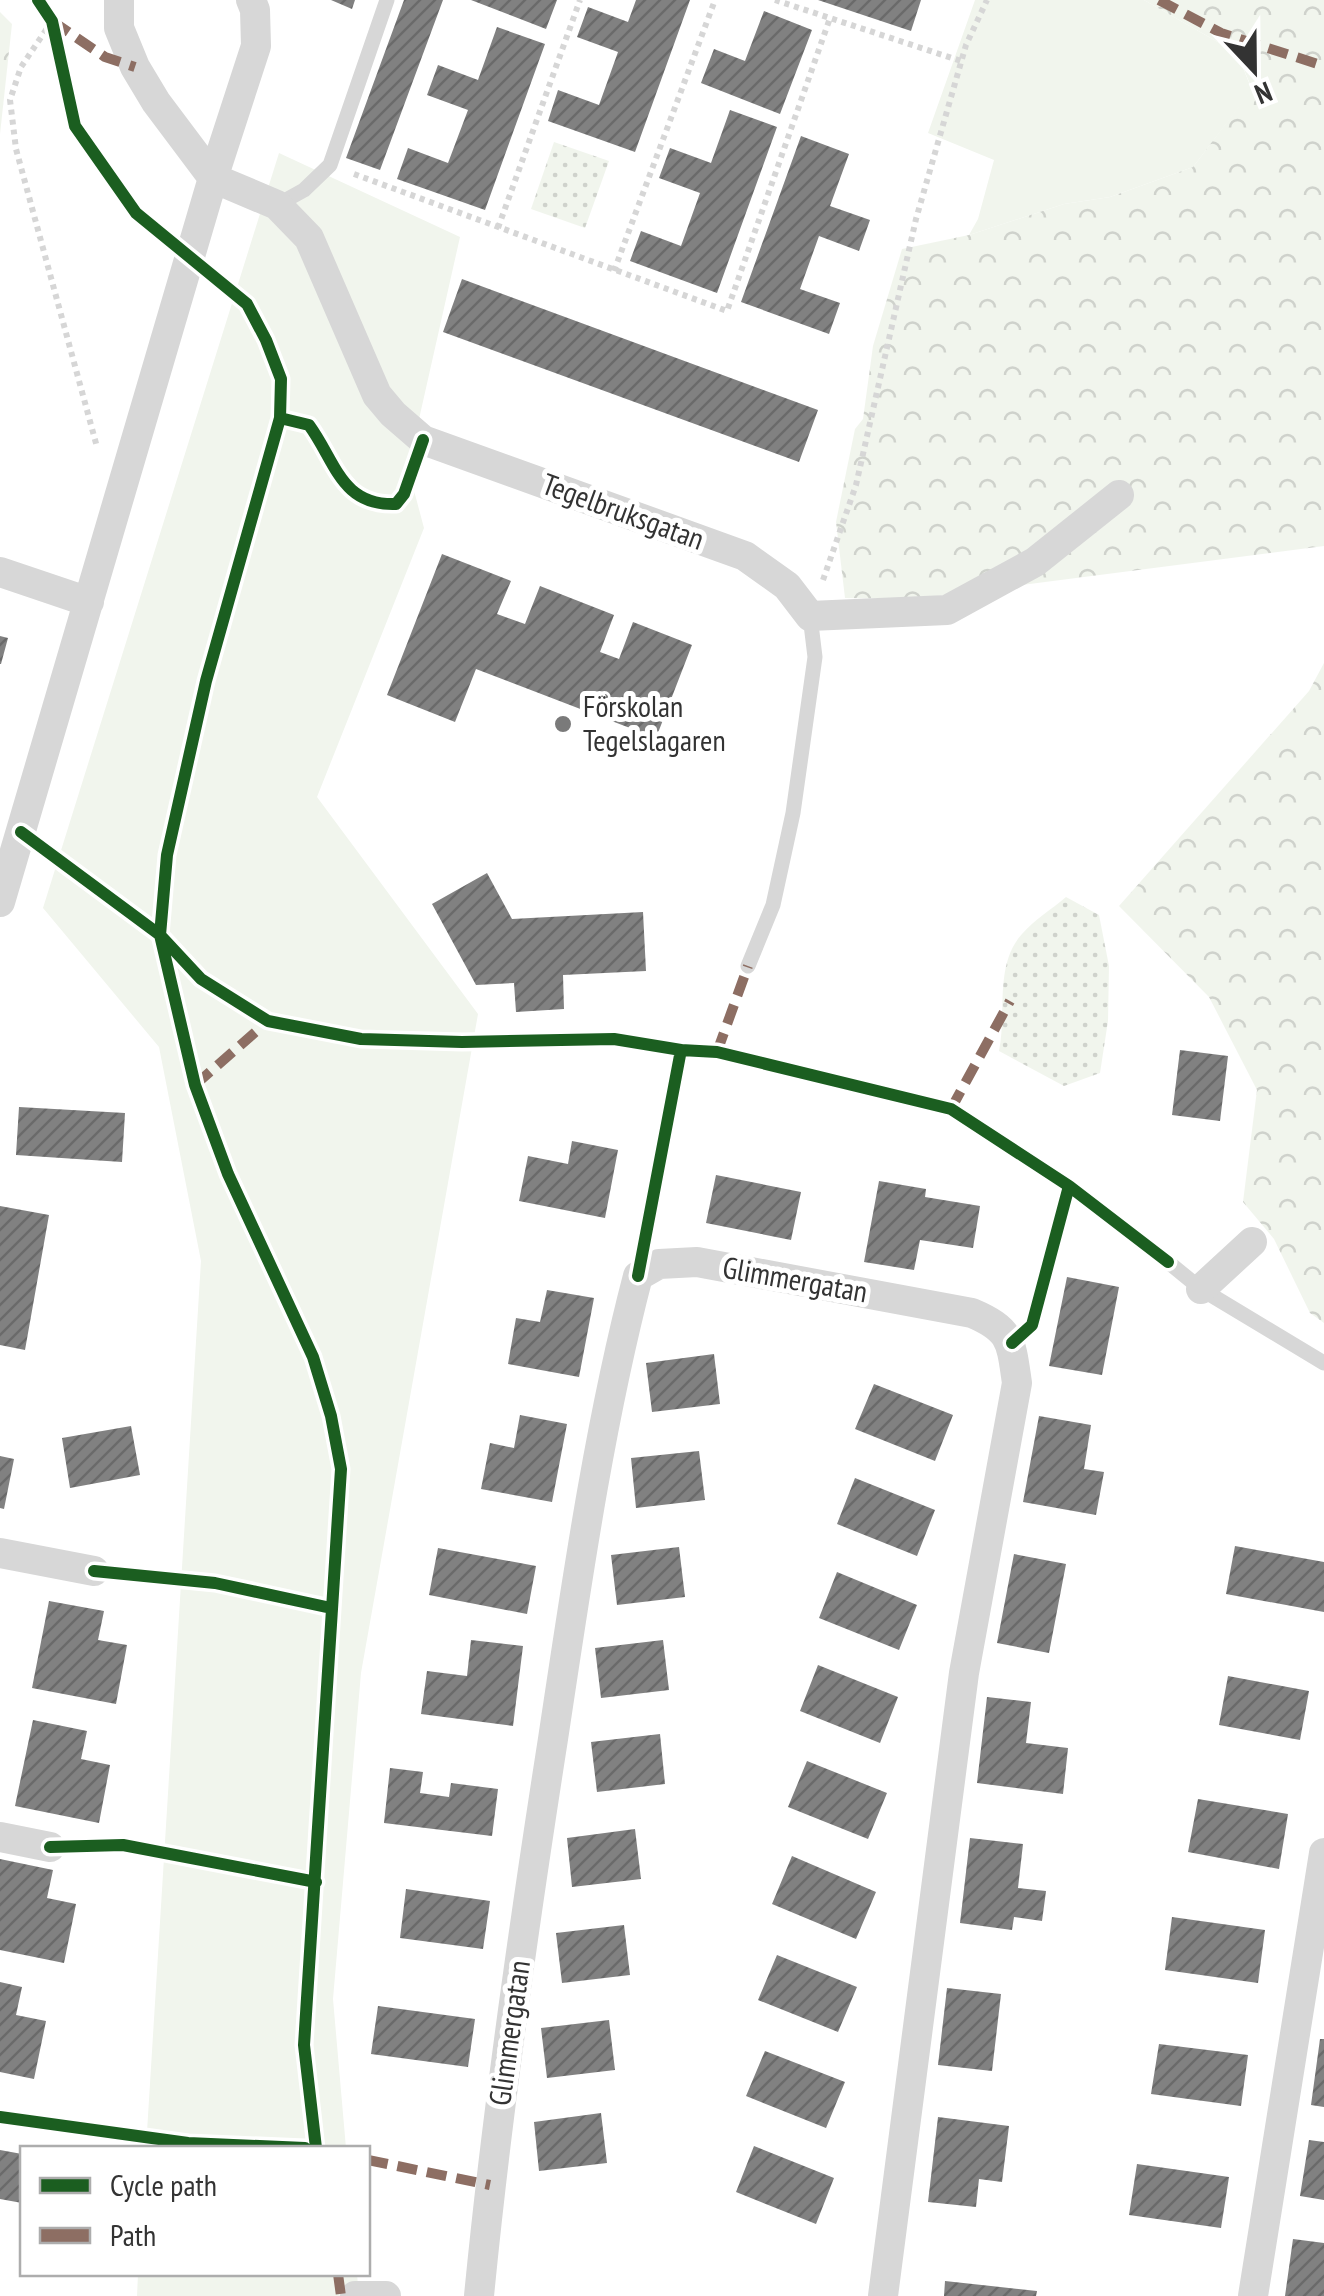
<svg xmlns="http://www.w3.org/2000/svg" width="1324" height="2296" font-family="'PT Sans Narrow',sans-serif">
	<defs>
		<pattern id="forest-crowns" width="20" height="18" patternUnits="userSpaceOnUse" patternTransform="scale(2.5)"><rect width="20" height="18" fill="#f1f5ed"/><path d="M2 6a3 3 0 1 1 6 0M12 15a3 3 0 1 1 6 0" fill="none" stroke="#cfd2cc"/></pattern>
		<pattern id="park-dots" width="8" height="8" patternUnits="userSpaceOnUse" patternTransform="scale(2.5)"><rect width="8" height="8" fill="#f1f5ed"/><path d="M2 2h.1M6 6h.1" fill="none" stroke="#cfd2cc" stroke-width="1.8" stroke-linecap="round"/></pattern>
		<pattern id="building-hatch" width="6" height="6" patternUnits="userSpaceOnUse" patternTransform="scale(2.5)"><rect width="6" height="6" fill="#818181"/><path d="M-1 1l2-2M0 6l6-6M5 7l2-2" fill="none" stroke="#6a6a6a"/></pattern>
	</defs>
	<rect width="100%" height="100%" fill="#fff"/>
	<path fill="#f1f5ed" d="M975 0H1144L1237 53 1252 90 1193 167 1110 197 1064 204 969 235 978 219 994 160 928 133Z
		M279 153 460 237 408 468 424 528 317 797 478 1014 361 1673 333 1999 346 2148H146L201 1261 159 1047 43 908Z
		M138 2274H357L359 2296H137Z"/>
	<path fill="url(#forest-crowns)" d="M1144 0H1324V546L913 599 845 598 836 522 855 429 863 419 873 346 902 249 969 235 1064 204 1110 197 1193 167 1252 89 1237 53Z
		M0 12 12 24 0 134Z
		M1324 663V1323L1310 1313 1274 1239 1243 1202 1257 1090 1209 997 1119 906 1309 691Z"/>
	<path fill="url(#park-dots)" d="M554 142 609 161 585 228 531 209Z
		M1066 897 1099 915 1109 966 1108 1021 1100 1073 1064 1086 999 1051C1007 1012 994 965 1022 934 1034 920 1052 909 1066 897Z"/>
	<path fill="url(#building-hatch)" d="M331 0H355L352 9Z
		M404 0H443L380 170 346 158Z
		M471 0H557L546 29Z
		M636 0H690L635 152 548 121 558 90 599 105 618 52 577 37 588 7 628 22Z
		M818 0H921L911 31Z
		M764 11 812 30 780 114 701 83 714 49 745 61Z
		M497 27 545 44 485 210 397 179 408 148 448 163 468 110 427 95 438 65 478 80Z
		M730 110 777 127 717 293 630 261 641 231 681 246 700 193 659 178 670 148 711 163Z
		M801 136 849 154 830 206 870 220 859 251 819 236 800 289 840 303 829 334 741 302Z
		M462 279 818 410 799 462 443 332Z
		M442 554 511 581 497 614 525 624 540 586 614 615 600 652 619 659 633 622 692 645 656 738 476 669 455 722 387 695Z
		M0 636 8 638 1 664H0Z
		M487 873 512 919 643 912 646 971 563 975 564 1009 516 1012 514 983 476 985 432 904Z
		M1180 1050 1228 1056 1220 1121 1172 1115Z
		M19 1107 125 1113 122 1162 16 1155Z
		M572 1141 618 1150 605 1218 519 1201 528 1156 568 1164Z
		M716 1175 801 1192 791 1240 706 1223Z
		M879 1181 926 1189 925 1197 980 1206 973 1248 920 1240 914 1270 864 1262Z
		M0 1206 49 1215 25 1350 0 1345Z
		M1067 1277 1119 1287 1102 1375 1049 1366Z
		M547 1290 594 1298 579 1377 508 1364 516 1318 540 1322Z
		M714 1354 720 1404 652 1412 646 1363Z
		M874 1384 953 1415 935 1461 855 1429Z
		M520 1415 567 1424 552 1502 481 1489 490 1443 514 1448Z
		M1039 1416 1091 1425 1084 1469 1104 1472 1096 1515 1023 1502Z
		M131 1426 140 1475 70 1488 62 1438Z
		M699 1451 705 1500 636 1508 631 1458Z
		M0 1456 14 1459 4 1509 0 1508Z
		M855 1478 935 1510 917 1556 837 1524Z
		M1235 1546 1324 1562V1612L1226 1594Z
		M679 1547 685 1597 617 1605 611 1555Z
		M438 1548 536 1566 527 1614 429 1595Z
		M1014 1554 1066 1564 1049 1653 997 1643Z
		M837 1572 917 1605 899 1650 819 1618Z
		M49 1601 104 1611 98 1640 127 1645 116 1704 32 1688Z
		M471 1640 523 1646 513 1726 421 1714 427 1671 467 1676Z
		M663 1640 669 1690 601 1698 595 1648Z
		M818 1665 898 1697 880 1743 800 1711Z
		M1228 1676 1309 1691 1300 1740 1219 1725Z
		M987 1697 1031 1702 1026 1743 1068 1748 1063 1794 977 1783Z
		M33 1720 87 1731 81 1759 110 1765 99 1823 15 1806Z
		M660 1734 665 1784 597 1792 591 1742Z
		M807 1761 887 1793 868 1839 788 1807Z
		M390 1768 423 1772 420 1793 449 1797 451 1783 498 1789 492 1836 384 1823Z
		M1198 1799 1288 1814 1279 1869 1188 1852Z
		M635 1829 641 1879 572 1887 567 1838Z
		M970 1838 1023 1844 1018 1888 1046 1891 1042 1921 1014 1917 1012 1930 960 1923Z
		M792 1856 876 1892 856 1939 772 1904Z
		M0 1859 53 1870 47 1898 76 1904 64 1963 0 1950Z
		M406 1889 490 1901 483 1949 400 1938Z
		M1172 1917 1265 1930 1258 1983 1165 1970Z
		M624 1925 630 1975 562 1983 556 1933Z
		M777 1955 857 1987 838 2032 758 2000Z
		M0 1982 22 1987 16 2015 46 2021 34 2079 0 2072Z
		M947 1988 1001 1994 992 2071 938 2065Z
		M378 2006 475 2019 468 2067 371 2054Z
		M609 2020 615 2070 547 2078 541 2028Z
		M1320 2039H1324V2107L1311 2105Z
		M1159 2044 1248 2055 1241 2106 1151 2094Z
		M765 2051 845 2082 826 2128 746 2096Z
		M601 2113 607 2163 539 2171 534 2122Z
		M938 2117 1009 2126 1002 2182 979 2179 976 2207 928 2202Z
		M1309 2140 1324 2142V2200L1300 2196Z
		M754 2146 834 2178 816 2224 736 2192Z
		M0 2150 22 2154V2203L0 2199Z
		M1137 2164 1229 2177 1221 2228 1129 2215Z
		M1293 2239 1324 2243V2296H1285Z
		M945 2281 1037 2291 1036 2296H944Z"/>
	<g fill="none" stroke-linecap="round" stroke-linejoin="round">
		<path stroke="#d6d6d6" stroke-width="6" stroke-dasharray="5 5" stroke-linecap="butt" d="M775 0 961 61
			M52 21 21 67 10 100 16 149 97 447
			M354 174 727 311 830 18
			M498 228 580 0
			M614 271 715 0
			M823 580 856 485 916 219 966 45 987 0"/>
		<path stroke="#d7d7d7" stroke-width="15" d="M277 205 304 190 330 165 387 0
			M748 966 773 905 793 813 815 657 810 616
			M1168 1262 1201 1289 1324 1363"/>
		<path stroke="#d7d7d7" stroke-width="30" d="M119 0V28L135 67 156 102 213 178 277 205 309 238 377 395 393 414 423 440 745 556 787 586 810 616 947 610 1035 562 1119 495
			M0 572 89 602
			M0 902 213 178 256 46 255 10 251 0
			M1201 1289 1252 1242
			M0 1553 94 1571
			M0 1837 50 1847
			M355 2296H386
			M479 2296C497 2110 524 1924 553 1739 576 1587 599 1425 638 1276L659 1264 697 1262 972 1313C1012 1330 1011 1342 1017 1383L964 1673 883 2296
			M1253 2296 1324 1853"/>
		<path stroke="#8d6e63" stroke-width="10" stroke-dasharray="20 10" stroke-linecap="butt" d="M1159 0 1221 33 1324 66
			M52 21 105 57 135 67
			M717 1052 748 966
			M195 1085 268 1021
			M951 1109 1010 1001
			M368 2160 490 2185
			M338 2274 341 2296"/>
		<defs>
			<path id="cycleway" d="M38 0 52 21 75 126 136 213 247 304 266 340 281 379 280 418 206 681 167 855 160 935 195 1085 228 1174 313 1357 331 1416 341 1469 304 2045 316 2148
				M280 418 309 425C336 462 341 506 396 504L404 494 423 440
				M21 832 160 935 201 979 268 1021 361 1039 462 1042 614 1039 681 1050 717 1052 951 1109 1069 1186 1168 1262
				M638 1276 681 1050
				M1012 1343 1032 1325 1069 1186
				M94 1571 215 1583 331 1608
				M50 1847 123 1845 316 1882
				M0 2117 188 2143 305 2148"/>
		</defs>
		<use href="#cycleway" stroke="#fff" stroke-width="19"/>
		<use href="#cycleway" stroke="#1b5e20" stroke-width="12"/>
	</g>
	<circle fill="#7a7a7a" stroke="#fff" stroke-width="4" cx="563" cy="724" r="10"/>
	<g text-anchor="middle" stroke-width="10" stroke-linejoin="round" paint-order="stroke">
		<g font-size="30" fill="#333" stroke="#fff">
			<text transform="translate(623 512) rotate(20)" y="10">Tegelbruksgatan</text>
			<text transform="translate(795 1280) rotate(10)" y="10">Glimmergatan</text>
			<text transform="translate(510 2033) rotate(-82)" y="10">Glimmergatan</text>
		</g>
		<g font-size="30" fill="#333" stroke="#fff" text-anchor="start">
			<text x="583" y="717">Förskolan<tspan x="583" dy="34">Tegelslagaren</tspan></text>
		</g>
	</g>
	<rect x="20" y="2146" width="350" height="130" fill="#ffffff" stroke="#adadad" stroke-width="2.5"/>
	<rect x="40" y="2178" width="50" height="15" fill="#1b5e20" stroke="#adadad" stroke-width="2.5"/>
	<text x="110" y="2196" font-size="30" fill="#333333">Cycle path</text>
	<rect x="40" y="2228" width="50" height="15" fill="#8d6e63" stroke="#adadad" stroke-width="2.5"/>
	<text x="110" y="2246" font-size="30" fill="#333333">Path</text>
	<g transform="translate(1254 70) rotate(158)" stroke="#ffffff" stroke-width="8" paint-order="stroke">
	<path d="M0-8L18 38L0 25L-18 38Z" fill="#333333"/>
	<text y="-15" font-size="28" font-weight="bold" text-anchor="middle" fill="#333333">N</text>
	</g>
</svg>
